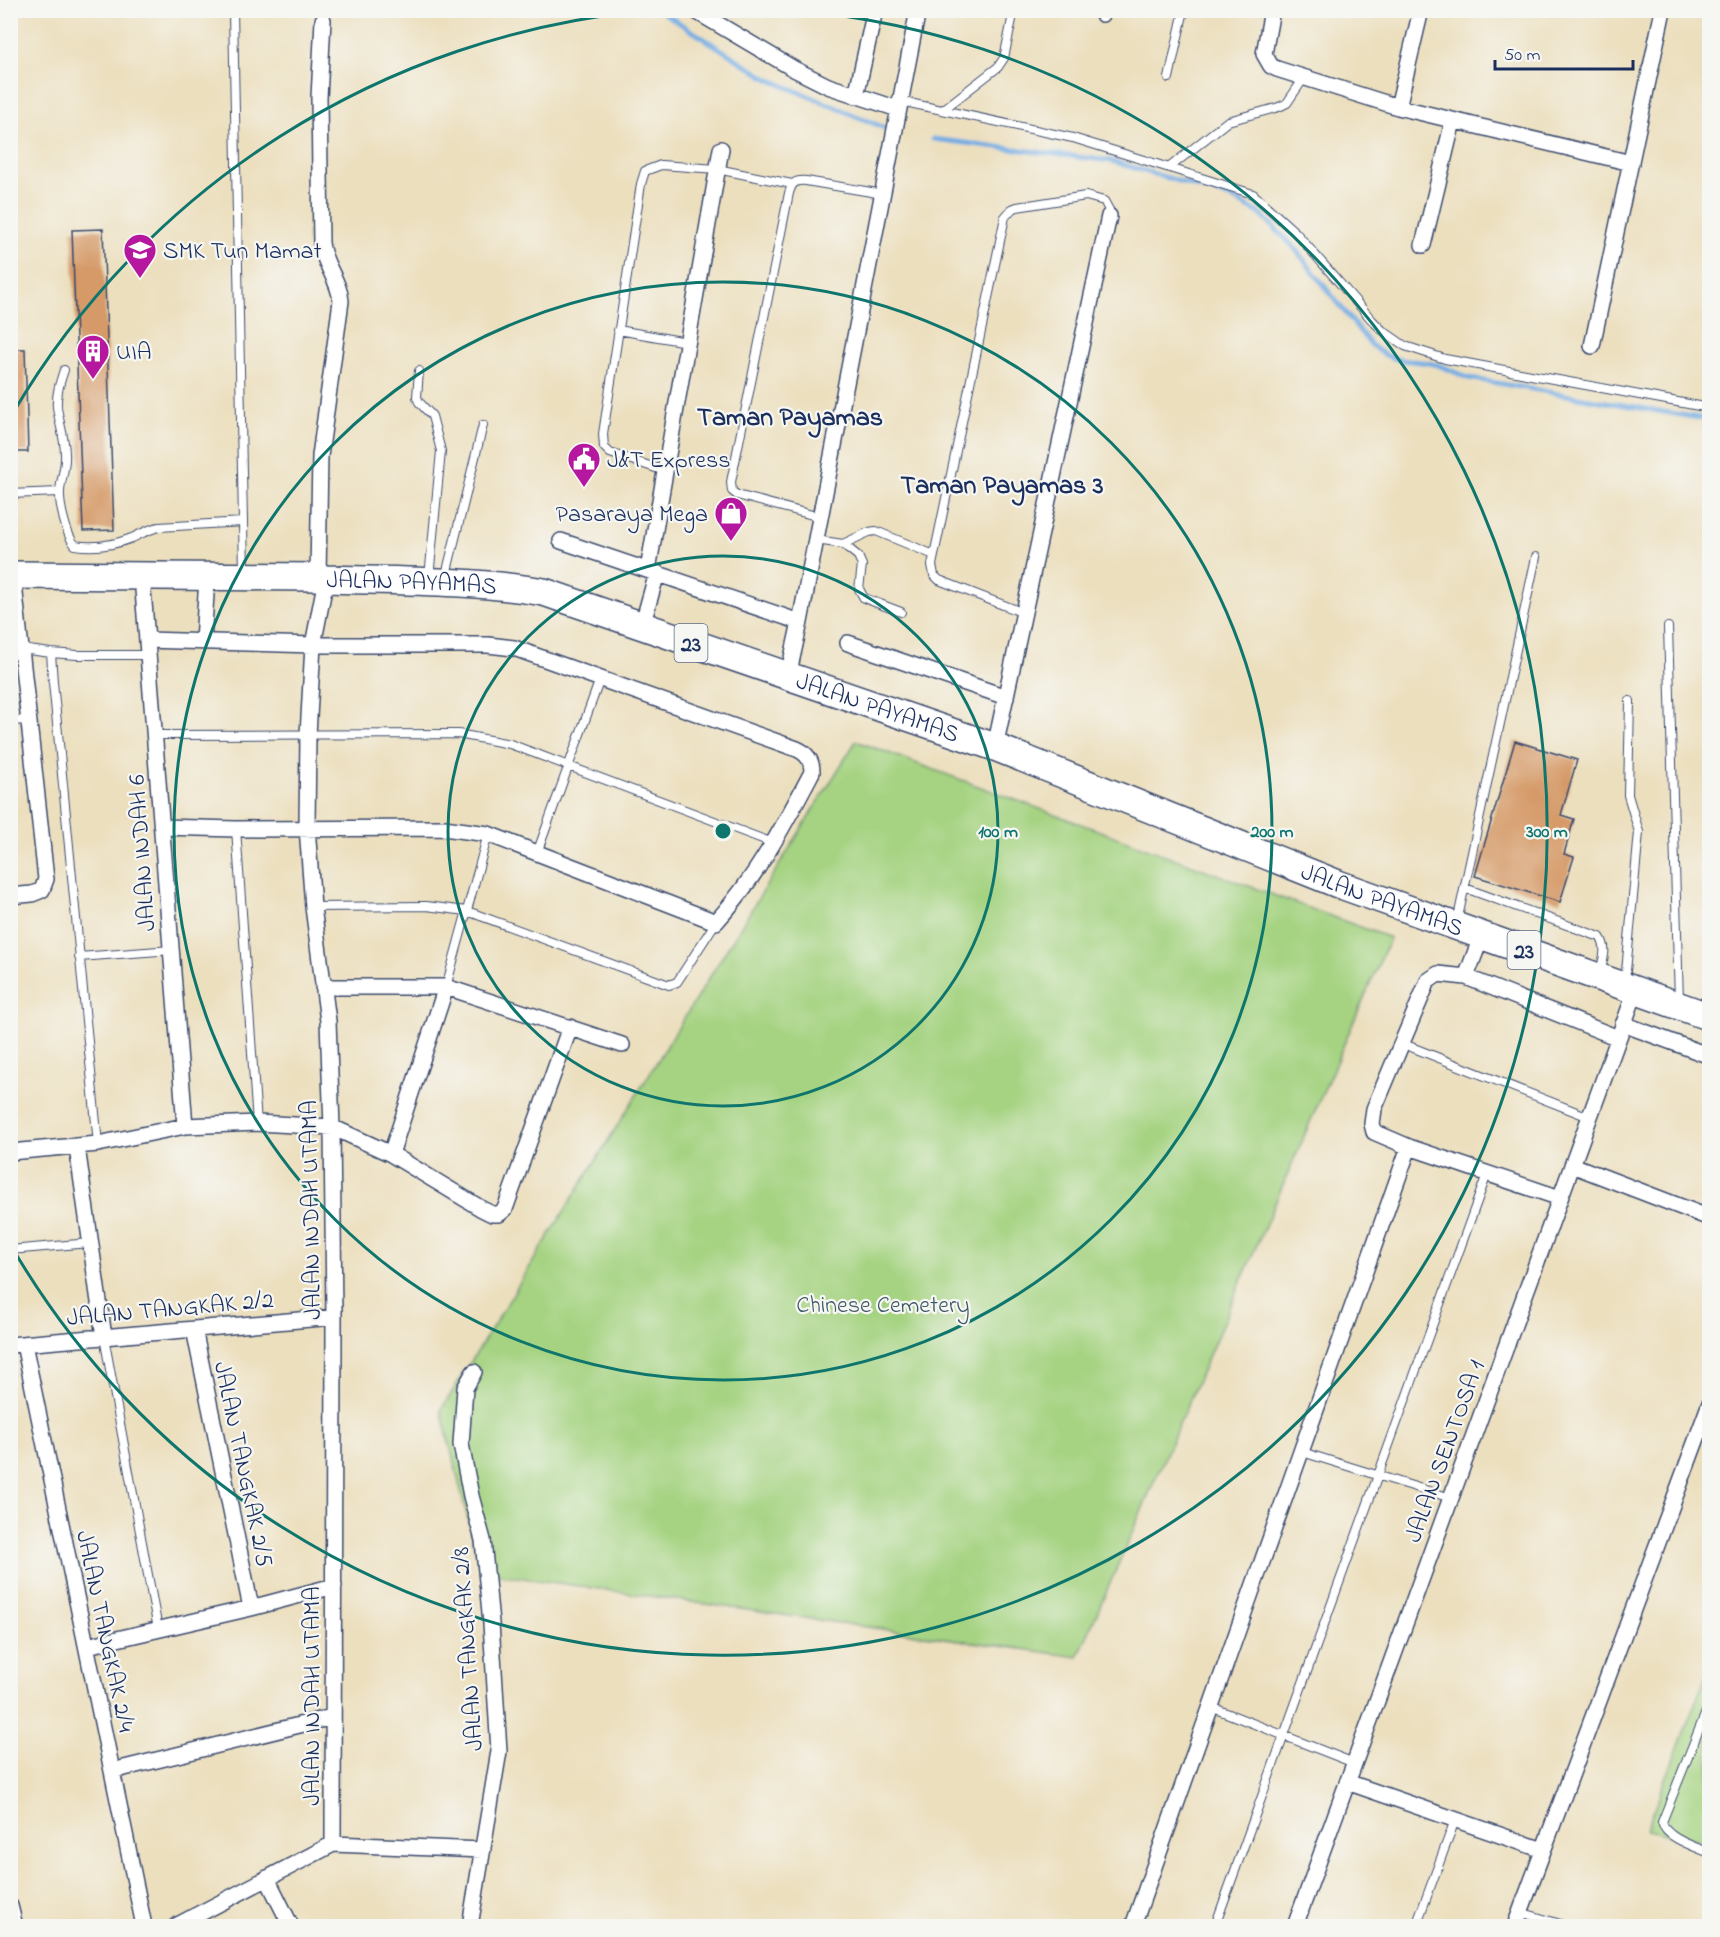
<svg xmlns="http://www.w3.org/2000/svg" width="1720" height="1937" font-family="'Indie Flower',sans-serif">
	<rect width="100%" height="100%" fill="#f6f6f2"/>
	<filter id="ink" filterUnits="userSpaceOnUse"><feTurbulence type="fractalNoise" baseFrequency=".0167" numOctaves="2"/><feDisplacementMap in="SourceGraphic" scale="12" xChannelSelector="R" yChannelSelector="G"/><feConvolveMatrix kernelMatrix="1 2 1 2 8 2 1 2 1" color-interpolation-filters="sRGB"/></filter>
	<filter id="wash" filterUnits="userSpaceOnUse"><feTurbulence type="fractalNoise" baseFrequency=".008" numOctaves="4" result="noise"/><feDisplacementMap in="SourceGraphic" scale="24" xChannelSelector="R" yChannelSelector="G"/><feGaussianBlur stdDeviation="1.35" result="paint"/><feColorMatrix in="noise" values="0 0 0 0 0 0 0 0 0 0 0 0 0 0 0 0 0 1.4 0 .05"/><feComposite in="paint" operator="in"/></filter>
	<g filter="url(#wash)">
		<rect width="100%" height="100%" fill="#ecdfbe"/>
		<path fill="#a5d381" stroke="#608170" stroke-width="1.5" d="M856 741 1390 938 1078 1657 481 1572 441 1410Z
			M1709 1668V1843L1646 1830Z"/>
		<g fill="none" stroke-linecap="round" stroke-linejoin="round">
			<path stroke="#73ace3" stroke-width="5" d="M659 10 768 79 887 129
				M933 139 1111 161 1228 196 1259 213 1293 246 1370 344C1396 367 1408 357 1437 365 1448 368 1458 374 1468 378L1710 420"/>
		</g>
		<g id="blocks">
			<path fill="#d59a67" d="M103 229 114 530 83 531 72 230Z
				M10 349H25L28 452H10Z
				M1515 741 1577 760 1561 815 1574 819 1564 854 1574 857 1560 902 1475 876Z"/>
		</g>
	</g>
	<g filter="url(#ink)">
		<use href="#blocks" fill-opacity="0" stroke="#3a496c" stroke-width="1.5"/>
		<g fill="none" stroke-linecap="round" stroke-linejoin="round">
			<defs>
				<path id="lane" d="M233 10 244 573
					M1169 78 1184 10
					M900 101 1073 138 1253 194 1296 233 1372 320 1382 330 1405 346 1445 359 1710 408
					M944 109 998 67 1004 58 1014 10
					M1170 167 1228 121 1279 107 1287 103 1304 78
					M618 330 687 342
					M64 370C60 382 56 394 57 407 59 423 65 438 65 454 66 467 61 478 60 491 59 504 66 535 75 545 93 548 114 545 132 538 141 534 149 529 159 527L243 522
					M419 371 417 397 419 402 432 416 441 451 429 578
					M665 471 610 453 604 447 603 434 641 184 645 171 661 165 717 169 792 184
					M10 494 59 492
					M820 517 737 495 732 491 731 482 789 193C792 183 795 180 806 181L883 194
					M816 540 843 544 858 556 862 565 859 589 864 598 901 612
					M843 544 869 532 876 531 934 555
					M445 579 483 425
					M1024 613 939 580 934 575 932 565 1005 217 1012 209 1017 207 1086 196 1104 201 1109 210V216
					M1668 627 1679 1001
					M21 649 51 653
					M10 721 28 720
					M155 735 458 734 510 744 773 843
					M236 829 257 1123
					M537 853 600 679
					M1465 888 1600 937C1608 948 1603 960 1600 972
					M313 907 426 906 467 911 669 985 677 982 716 922
					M1457 922 1536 557
					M79 957 172 950
					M1625 982 1639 832 1628 795 1630 701
					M446 987 488 834
					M1401 1043 1589 1117
					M98 1144 53 682 51 653 77 655H148
					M10 1250 90 1243
					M104 1337 158 1629
					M1302 1452 1451 1498
					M1710 1702 1662 1822C1665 1838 1696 1847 1710 1853
					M1211 1707 1354 1763
					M1520 1912 1567 1926
					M1215 1926 1487 1174
					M1416 1926 1455 1820"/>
				<path id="street" d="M694 10 794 69 828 86 898 109
					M1272 10 1264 54 1271 66 1277 69 1398 107 1631 163
					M1708 10 1710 11
					M1102 14 1103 10
					M856 96 875 10
					M1398 107 1421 10
					M1423 245 1453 121
					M1592 346 1663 10
					M561 541 800 622
					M648 570 721 149
					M142 577 185 1126
					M318 577 320 456 341 301C339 279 323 264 321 243L319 98 323 20
					M326 579 313 645 308 735 307 827 313 907 328 1021 332 1127 334 1317 333 1844
					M642 626 657 573
					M147 640 313 645H488L514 648 797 749C808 754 812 761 812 772 784 825 757 877 716 922L488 834 444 828 236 829 162 827
					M203 642 207 578
					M848 643 1006 697
					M788 676 800 622 918 10
					M995 747 1109 216
					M10 896 32 894 42 890 46 879 13 575
					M1482 935 1466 977 1618 1038
					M1466 977 1438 974 1428 981 1374 1109 1372 1124 1374 1132 1409 1147 1560 1198
					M323 987H446L622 1045
					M1623 1024 1710 1056
					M77 1147 104 1337
					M10 1152 98 1144 185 1126 257 1123 332 1127 391 1154 482 1209 492 1214H499L505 1209 570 1027
					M391 1154 446 987
					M1572 1165 1710 1218
					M194 1329 251 1608
					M24 1344 144 1926
					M10 1345 334 1317
					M87 1646 251 1608 334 1586
					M112 1771 332 1717
					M1347 1782 1543 1850
					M267 1878 291 1926
					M10 1906 15 1926
					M176 1926 333 1844 483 1850
					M470 1926 499 1751 491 1623 483 1540 471 1496 461 1444 465 1388 474 1372
					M1133 1926 1409 1147
					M1295 1926 1636 990
					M1515 1926 1710 1403"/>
				<g id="highway">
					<path id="s1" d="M10 575 318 577 326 579C398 581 473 580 544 592L995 747 1338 884 1710 1017"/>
				</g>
			</defs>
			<use href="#lane" stroke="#3a496c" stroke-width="10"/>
			<use href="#street" stroke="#3a496c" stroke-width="18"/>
			<use href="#highway" stroke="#3a496c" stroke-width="30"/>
			<use href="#lane" stroke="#fff" stroke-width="8"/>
			<use href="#street" stroke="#fff" stroke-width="15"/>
			<use href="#highway" stroke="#fff" stroke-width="27"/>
		</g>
	</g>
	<g fill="none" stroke="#0f766e" stroke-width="3">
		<circle cx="723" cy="831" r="275"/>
		<circle cx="723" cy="831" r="549"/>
		<path d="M13 413A824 824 0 0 1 644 11M802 11A824 824 0 1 1 13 1249"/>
	</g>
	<defs>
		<symbol id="school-pin" viewBox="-11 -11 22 30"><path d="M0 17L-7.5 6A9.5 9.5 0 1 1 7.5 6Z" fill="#b5179e" stroke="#f6f6f2"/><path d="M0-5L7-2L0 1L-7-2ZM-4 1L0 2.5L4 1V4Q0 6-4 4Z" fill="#fff"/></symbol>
		<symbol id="building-pin" viewBox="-11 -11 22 30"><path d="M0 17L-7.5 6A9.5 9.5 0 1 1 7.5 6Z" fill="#b5179e" stroke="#f6f6f2"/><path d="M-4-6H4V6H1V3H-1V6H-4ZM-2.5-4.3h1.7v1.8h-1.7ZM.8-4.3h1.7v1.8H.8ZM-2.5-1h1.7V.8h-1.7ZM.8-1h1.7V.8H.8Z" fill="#fff"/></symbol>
		<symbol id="civic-pin" viewBox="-11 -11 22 30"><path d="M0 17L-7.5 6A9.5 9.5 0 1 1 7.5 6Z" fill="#b5179e" stroke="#f6f6f2"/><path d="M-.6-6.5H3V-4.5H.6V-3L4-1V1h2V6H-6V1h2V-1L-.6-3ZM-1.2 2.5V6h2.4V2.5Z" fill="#fff"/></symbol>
		<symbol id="shop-pin" viewBox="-11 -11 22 30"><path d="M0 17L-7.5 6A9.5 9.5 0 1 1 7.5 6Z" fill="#b5179e" stroke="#f6f6f2"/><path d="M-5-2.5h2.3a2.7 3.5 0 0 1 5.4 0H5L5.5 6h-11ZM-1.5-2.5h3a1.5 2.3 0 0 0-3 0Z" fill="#fff"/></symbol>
	</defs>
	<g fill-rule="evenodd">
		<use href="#school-pin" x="121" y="231" width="38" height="52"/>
		<use href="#building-pin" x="74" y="332" width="38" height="52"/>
		<use href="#civic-pin" x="565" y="440" width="38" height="52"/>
		<use href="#shop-pin" x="712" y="494" width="38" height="52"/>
	</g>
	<g text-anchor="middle" stroke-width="4.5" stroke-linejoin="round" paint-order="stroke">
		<g fill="#f6f6f2" stroke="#5d6b8a" stroke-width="1.5">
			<rect x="674.5" y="624" width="33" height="38" rx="4.5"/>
			<rect x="1507.5" y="931" width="33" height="38" rx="4.5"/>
		</g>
		<g font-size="22" font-weight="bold" fill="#1b2f5e">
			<text x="691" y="651">23</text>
			<text x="1524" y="958">23</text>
		</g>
		<g font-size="24" fill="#1b2f5e" stroke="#f6f6f2" text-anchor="start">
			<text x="163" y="258">SMK Tun Mamat</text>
			<text x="116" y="359">UIA</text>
			<text x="607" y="467">J&amp;T Express</text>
			<text x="708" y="521" text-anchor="end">Pasaraya Mega</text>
		</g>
		<g font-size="24" fill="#1b2f5e" stroke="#f6f6f2">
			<text dy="8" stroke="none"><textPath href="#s1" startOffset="402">JALAN PAYAMAS</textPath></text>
			<text dy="8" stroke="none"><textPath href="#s1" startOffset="888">JALAN PAYAMAS</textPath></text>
			<text transform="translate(141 853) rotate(-94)" y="8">JALAN INDAH 6</text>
			<text dy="8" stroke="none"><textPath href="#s1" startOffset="1428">JALAN PAYAMAS</textPath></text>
			<text transform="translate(310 1210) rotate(-91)" y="8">JALAN INDAH UTAMA</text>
			<text transform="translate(170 1308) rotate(-5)" y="8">JALAN TANGKAK 2/2</text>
			<text transform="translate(1444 1451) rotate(-70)" y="8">JALAN SENTOSA 1</text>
			<text transform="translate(244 1464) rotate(78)" y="8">JALAN TANGKAK 2/5</text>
			<text transform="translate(106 1631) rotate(78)" y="8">JALAN TANGKAK 2/4</text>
			<text transform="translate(467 1649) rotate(-94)" y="8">JALAN TANGKAK 2/8</text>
			<text transform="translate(311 1696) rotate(-90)" y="8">JALAN INDAH UTAMA</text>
		</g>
		<g font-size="24" fill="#3e5867" stroke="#f6f6f2">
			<text x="883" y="1312">Chinese Cemetery</text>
		</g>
		<g font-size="26" font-weight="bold" fill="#1b2f5e" stroke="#f6f6f2">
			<text x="790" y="425">Taman Payamas</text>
			<text x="1002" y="493">Taman Payamas 3</text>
		</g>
	</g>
	<circle cx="723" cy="831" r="9" fill="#0f766e" stroke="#f6f6f2" stroke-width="3"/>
	<g font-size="18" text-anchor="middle" font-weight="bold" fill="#0f766e" stroke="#f6f6f2" stroke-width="4.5" stroke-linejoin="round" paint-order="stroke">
		<text x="998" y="837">100 m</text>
		<text x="1272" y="837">200 m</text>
		<text x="1547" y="837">300 m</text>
	</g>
	<rect width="1720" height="1937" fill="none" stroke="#f6f6f2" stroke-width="36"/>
	<path d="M1495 60v9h138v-9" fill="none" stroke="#1b2f5e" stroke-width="3"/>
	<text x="1504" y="60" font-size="18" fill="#1b2f5e" stroke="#f6f6f2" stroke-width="4.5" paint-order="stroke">50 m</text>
</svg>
